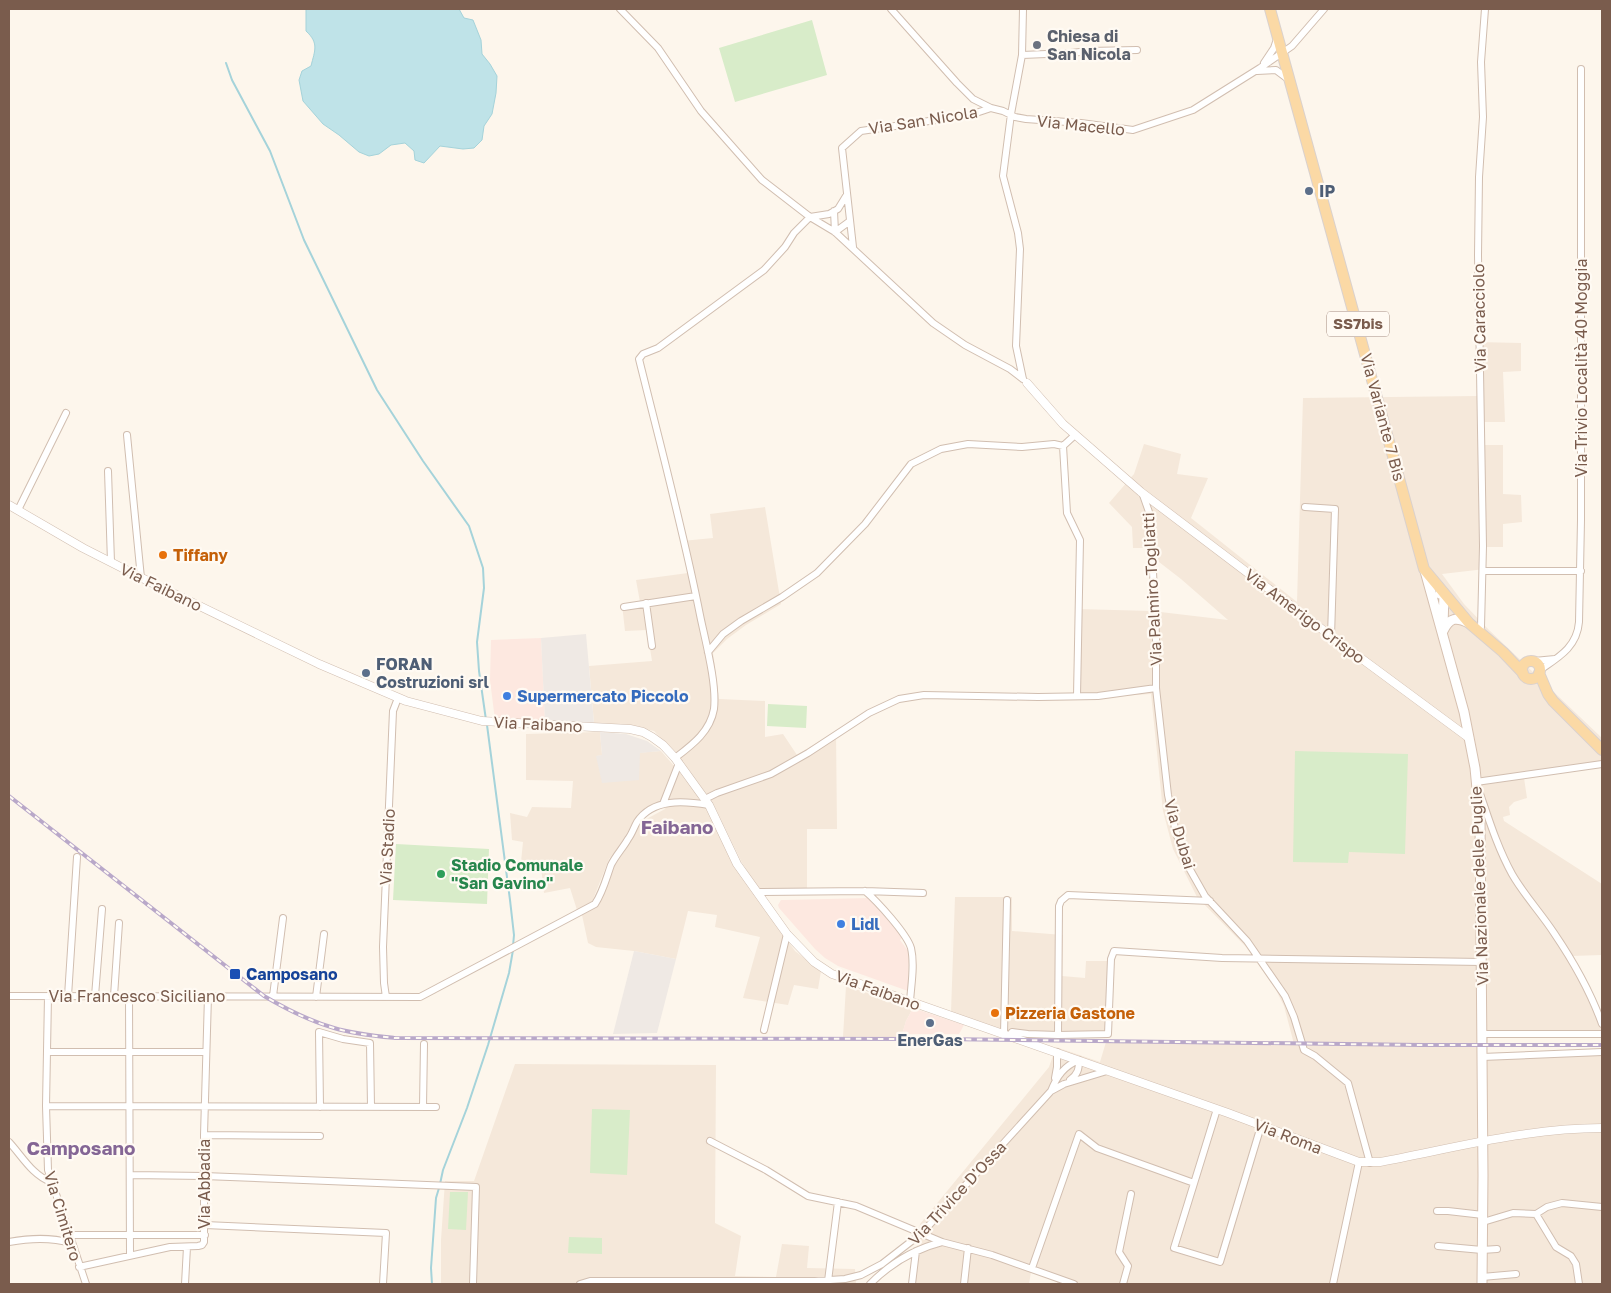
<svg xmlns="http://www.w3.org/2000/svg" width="1611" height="1293" font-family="'Golos Text',sans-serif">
	<rect width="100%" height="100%" fill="#fdf6ec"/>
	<path fill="#f5e8da" d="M1477 342 1521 343V371L1503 372 1505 422H1484V445H1503V494L1521 495 1522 522 1503 524V547H1486L1485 569 1442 574 1464 604 1489 630 1602 738V763L1524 778 1527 798 1514 802 1509 807 1510 815 1503 817 1504 821 1602 884V955L1571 956 1602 1014V1038H1488L1487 1053 1547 1052 1602 1049V1284H1057V1282L1031 1272 1029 1284H913L920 1224 1049 1067 1056 1047 1100 1062 1106 1042 1294 1044 1284 1006 1276 990 1246 947 1197 897 1173 849 1163 811 1151 694 1073 699 1076 609 1152 611 1228 620 1181 579 1150 555V548H1133L1132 527 1109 503 1134 474 1144 444 1181 454 1177 474 1208 478 1191 518 1297 602 1303 398 1477 396Z
		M765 507 781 604 746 625 727 639 713 653 719 699 765 701V737L783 734 797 755 836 731 837 829H807V895H762L741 861 712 801 675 753 654 731 628 725 594 723 589 666 652 661 647 630 625 631 622 604 640 602 636 580 688 573 682 541 713 538 710 514Z
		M600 732 602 755 596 756 661 751 675 767 661 804 635 819 620 845 609 859 592 902 586 907 577 910 570 888 544 893 541 867 521 862 523 842 512 840 510 813 527 817 532 807 571 808 573 781 526 780V734Z
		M679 771 698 796 716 823 734 866 795 951 821 971 818 989 794 985 788 1005 743 998 760 937 715 927 717 915 688 911 676 959 634 951 596 947 588 943 582 915 598 903 615 864 626 849 639 823 665 809Z
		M955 897H1012V931L1063 935 1062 976 1085 978 1086 961H1112L1110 1038 1028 1039 951 1012Z
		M846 986 913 1008 906 1021 901 1038 843 1037Z
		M515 1064 716 1065 715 1223 741 1236 735 1276 776 1277 782 1244 809 1246 807 1268 855 1269 856 1284H441V1240L445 1181H474Z"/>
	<path fill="#fde8e0" d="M541 638 545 722 495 720 490 680 491 640Z
		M870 898 903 937 900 940 909 952 908 991 838 966 825 958 815 949 779 908 778 905 781 900H784Z
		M913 1008 964 1025 959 1034H902L906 1021Z"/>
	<path fill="#efe9e4" d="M586 634 594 723 545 722 541 638Z
		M600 732 626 734 647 741 661 751 640 753 639 780 602 783 596 756 602 755Z
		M634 951 676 959 657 1033 613 1034Z"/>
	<path fill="#d8ecc9" d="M812 20 827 75 735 102 719 48Z
		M768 704 807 706 806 728 767 726Z
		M1295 751 1408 754 1405 854 1349 852 1348 863 1293 862Z
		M396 844 489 849 487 904 393 900Z
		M592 1109 630 1110 627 1175 590 1173Z
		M450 1192H468L466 1230 448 1229Z
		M569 1237 602 1238V1254L568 1253Z"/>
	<path fill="#bfe3e8" stroke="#a5d3da" d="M306 9H459L464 18 473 20 481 40 482 54 490 64 497 76 496 93 492 114 484 126 482 140 474 148 463 149 440 146 424 163 415 160 414 151 405 143 391 145 379 154 369 156 359 152 339 135 323 124 303 101 299 80 302 71 311 66C315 50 319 43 306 31Z"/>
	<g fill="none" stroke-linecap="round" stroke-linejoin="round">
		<path stroke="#a5d3da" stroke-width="2" d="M226 63 232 80 270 151 304 240 377 390 423 461 469 526 483 568 484 588 477 642 479 671 486 720
			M487 725 510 900 514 935 513 946
			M440 1184 443 1170 467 1108 488 1045 509 973 513 950
			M432 1284 431 1268 436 1198 439 1188"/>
		<defs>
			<path id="minor" d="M620 9 658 48 701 111 762 180 810 217 835 232 933 323 965 345 1010 369 1023 379
				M891 9 957 83 973 99 991 108 1003 111 1015 117 1026 119 1081 123 1133 130 1193 110 1260 68 1292 46 1324 9
				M1023 9 1022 55 1011 114 1003 176 1018 233 1020 249 1016 346 1023 379
				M1022 55 1071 53 1089 51 1137 50
				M1264 63 1274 48 1277 39
				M1257 71 1276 70 1288 79
				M834 211 835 232 850 221
				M853 247 842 148 861 131 970 115 991 108
				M127 435 141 578
				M1075 435 1063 446 1067 513 1080 540 1077 696
				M108 471 111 562
				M1143 495 1149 512 1151 528 1156 637V688L1168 795 1176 833 1188 866 1205 896 1247 941 1285 996 1294 1017 1304 1050 1315 1056 1348 1083 1370 1163
				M1305 507 1335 509 1331 636
				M18 510 66 413
				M1483 571H1581
				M646 603 652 646
				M624 607 696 596
				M1481 627 1483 546 1478 255 1479 177 1483 117 1481 62 1485 9
				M708 652 723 634 741 621 782 597 817 573 865 524 911 464 941 449 968 444 1022 447 1054 444 1063 446
				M1534 661 1555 659
				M1540 670C1559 657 1577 647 1579 622L1581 520V69
				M675 758C692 745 710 732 714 709 717 683 705 640 700 615 683 529 660 444 639 359L643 354 658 348 764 270 785 247 794 233 810 217 829 214 838 209 846 196
				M1602 764 1476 782C1487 813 1496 845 1512 874 1524 895 1541 913 1554 933 1573 961 1591 993 1602 1024
				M705 799 717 793 771 774 808 753 869 713 899 699 924 695 1038 697 1098 696 1156 688
				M663 804 679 763
				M865 891C877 901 907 934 911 948 915 965 911 985 910 1002
				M757 892 865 891 923 893
				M9 996 420 997 595 904C603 892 606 879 611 865 616 855 623 848 628 839 632 834 634 827 637 822 653 798 684 801 709 805
				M48 996 46 1106 48 1170 86 1284
				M68 996 77 857
				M95 996 102 909
				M114 996 119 923
				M129 996 130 1255
				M273 996 283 918
				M316 997 324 934
				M386 997 384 983 383 947 393 711 398 698
				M764 1030 787 934
				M1004 1034 1007 900
				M1482 1034H1602
				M1058 1035 1108 1034 1111 959 1114 951 1222 958 1482 962
				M1009 1036 1012 1032 1028 1034 1058 1035 1059 906 1061 901 1068 895 1210 901
				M48 1052H205
				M1482 1057 1602 1052
				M1055 1078 1057 1067V1052
				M1051 1091C1057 1076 1064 1066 1079 1060 1079 1069 1078 1074 1070 1080
				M46 1106 436 1107
				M320 1107 319 1032 343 1039 370 1043 371 1107
				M423 1107 424 1044
				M1217 1109 1174 1248 1220 1262 1261 1126
				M204 1135 320 1136
				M710 1141 766 1170 808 1196 856 1206 942 1242 992 1255 1074 1284
				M9 1142C22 1156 32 1175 51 1182
				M131 1175 204 1176 476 1187 473 1284
				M1437 1211H1448L1483 1215
				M1536 1214 1556 1247 1571 1256 1576 1264 1579 1284
				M1483 1222 1513 1213 1536 1214 1547 1207 1562 1203 1602 1207
				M205 1225 386 1233 383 1284
				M69 1235H205
				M9 1242C31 1238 50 1237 71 1243
				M1438 1246 1482 1250 1497 1249
				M79 1267 170 1247 198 1246 202 1245 204 1242V1135L208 996
				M1032 1268 1079 1134 1097 1148 1194 1183
				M1482 1277 1516 1274
				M828 1281 838 1202
				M185 1284 187 1247
				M580 1284 590 1281H815L845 1279 861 1275 882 1264 922 1233 1051 1091 1064 1084 1107 1071
				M870 1284C890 1264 914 1249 942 1242
				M912 1284 916 1251
				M964 1284 968 1248
				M1123 1284 1128 1266 1119 1252 1131 1194
				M1333 1284 1359 1162"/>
			<path id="tertiary" d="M1027 383 1063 424 1141 492 1331 636 1469 738
				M9 505 83 548 146 580 319 664 406 701 482 721 630 729 643 732 652 737 663 745 675 758 709 805 737 864 787 934 814 962 832 974 1228 1113 1359 1162H1380C1454 1148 1527 1128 1602 1128"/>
			<path id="secondary" d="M1425 571 1464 712 1475 768 1480 820 1483 1175 1482 1284
				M1440 594H1444L1443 626
				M1443 631C1450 617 1456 617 1469 623"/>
			<path id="primary" d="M1270 9 1424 569 1469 623 1503 652 1523 673
				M1522 670a9 9 0 1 1 18 0a9 9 0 1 1-18 0Z
				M1539 673 1548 694 1553 701 1602 750"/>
		</defs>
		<use href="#minor" stroke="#d1beb0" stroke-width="8"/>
		<use href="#tertiary" stroke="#d1beb0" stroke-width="9"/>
		<use href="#secondary" stroke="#d6c0b0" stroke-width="11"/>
		<use href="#primary" stroke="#dad1cd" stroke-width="12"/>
		<use href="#minor" stroke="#fff" stroke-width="6"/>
		<use href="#tertiary" stroke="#fff" stroke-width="8"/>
		<use href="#secondary" stroke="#fff" stroke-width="9"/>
		<use href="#primary" stroke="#fbd9a5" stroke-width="10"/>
		<defs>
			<path id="rail" d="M9 796 264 996C286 1009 310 1021 334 1028 354 1034 375 1036 395 1038L939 1039 1421 1045H1602"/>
		</defs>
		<use href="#rail" stroke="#b9a8c9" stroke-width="4"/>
		<use href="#rail" stroke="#fffaf3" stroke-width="2" stroke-dasharray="5.5" stroke-linecap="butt"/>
	</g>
	<circle fill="#6b7280" stroke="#fffaf3" stroke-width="2" cx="1037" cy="45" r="5"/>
	<g fill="#5c6f8a" stroke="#fffaf3" stroke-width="2">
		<circle cx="1309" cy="191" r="5"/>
		<circle cx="366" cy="673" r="5"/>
		<circle cx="930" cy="1023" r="5"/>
	</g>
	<g fill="#e8710a" stroke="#fffaf3" stroke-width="2">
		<circle cx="163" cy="555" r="5"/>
		<circle cx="995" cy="1013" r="5"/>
	</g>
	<g fill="#3f7fe0" stroke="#fffaf3" stroke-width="2">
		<circle cx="507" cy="696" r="5"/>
		<circle cx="841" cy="924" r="5"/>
	</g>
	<circle fill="#2e9e5b" stroke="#fffaf3" stroke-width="2" cx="441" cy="874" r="5"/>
	<rect fill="#1a4fb4" stroke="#fffaf3" stroke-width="2" x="229" y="968" width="12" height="12" rx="2.5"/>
	<g text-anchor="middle" stroke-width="4.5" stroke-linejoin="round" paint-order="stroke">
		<rect fill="#fffaf3" stroke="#a28b7f" stroke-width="1" x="1327" y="311.5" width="62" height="25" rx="4"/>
		<g font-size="15" font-weight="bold" fill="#7a5c4d">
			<text x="1358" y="329">SS7bis</text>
		</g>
		<g font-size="16" font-weight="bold" fill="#5b616d" stroke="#fffaf3" text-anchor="start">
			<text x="1047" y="42">Chiesa di<tspan x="1047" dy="18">San Nicola</tspan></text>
		</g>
		<g font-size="16" fill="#7a5c4d" stroke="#fffaf3">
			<text transform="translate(923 120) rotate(-9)" y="6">Via San Nicola</text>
			<text transform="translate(1081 125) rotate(6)" y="6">Via Macello</text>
			<text transform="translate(1479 318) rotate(-91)" y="6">Via Caracciolo</text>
			<text transform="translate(1581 368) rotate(-90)" y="6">Via Trivio Località 40 Moggia</text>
			<text transform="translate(1383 417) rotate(75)" y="6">Via Variante 7 Bis</text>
			<text transform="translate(161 587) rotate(26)" y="6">Via Faibano</text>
			<text transform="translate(1152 589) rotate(-93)" y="6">Via Palmiro Togliatti</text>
			<text transform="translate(1305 616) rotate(37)" y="6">Via Amerigo Crispo</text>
			<text transform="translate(538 724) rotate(3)" y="6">Via Faibano</text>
			<text transform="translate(1180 834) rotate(73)" y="6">Via Dubai</text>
			<text transform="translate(387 847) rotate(-87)" y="6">Via Stadio</text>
			<text transform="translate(1479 886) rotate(-92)" y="6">Via Nazionale delle Puglie</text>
			<text transform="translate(878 990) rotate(20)" y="6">Via Faibano</text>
			<text x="137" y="1002">Via Francesco Siciliano</text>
			<text transform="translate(1288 1136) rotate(21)" y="6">Via Roma</text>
			<text transform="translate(204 1184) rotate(-90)" y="6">Via Abbadia</text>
			<text transform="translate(957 1193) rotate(-47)" y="6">Via Trivice D'Ossa</text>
			<text transform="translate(63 1216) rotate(73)" y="6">Via Cimitero</text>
		</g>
		<g font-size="16" font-weight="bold" fill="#4e5e75" stroke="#fffaf3" text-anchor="start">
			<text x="1319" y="197">IP</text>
			<text x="376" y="670">FORAN<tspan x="376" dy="18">Costruzioni srl</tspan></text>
			<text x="930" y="1046" text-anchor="middle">EnerGas</text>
		</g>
		<g font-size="16" font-weight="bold" fill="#c56008" stroke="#fffaf3" text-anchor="start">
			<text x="173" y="561">Tiffany</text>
			<text x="1005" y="1019">Pizzeria Gastone</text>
		</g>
		<g font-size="16" font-weight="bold" fill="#366cbe" stroke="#fffaf3" text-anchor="start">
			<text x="517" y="702">Supermercato Piccolo</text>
			<text x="851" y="930">Lidl</text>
		</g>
		<g font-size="16" font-weight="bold" fill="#27864d" stroke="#fffaf3" text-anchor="start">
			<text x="451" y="871">Stadio Comunale<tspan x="451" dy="18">"San Gavino"</tspan></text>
		</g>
		<g font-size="16" font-weight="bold" fill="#164399" stroke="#fffaf3" text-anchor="start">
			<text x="246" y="980">Camposano</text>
		</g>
		<g font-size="19" font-weight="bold" fill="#846695" stroke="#fffaf3">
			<text x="677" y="834">Faibano</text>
			<text x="81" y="1155">Camposano</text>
		</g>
	</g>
	<rect width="1611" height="1293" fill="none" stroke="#7a5c4d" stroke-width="20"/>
</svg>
